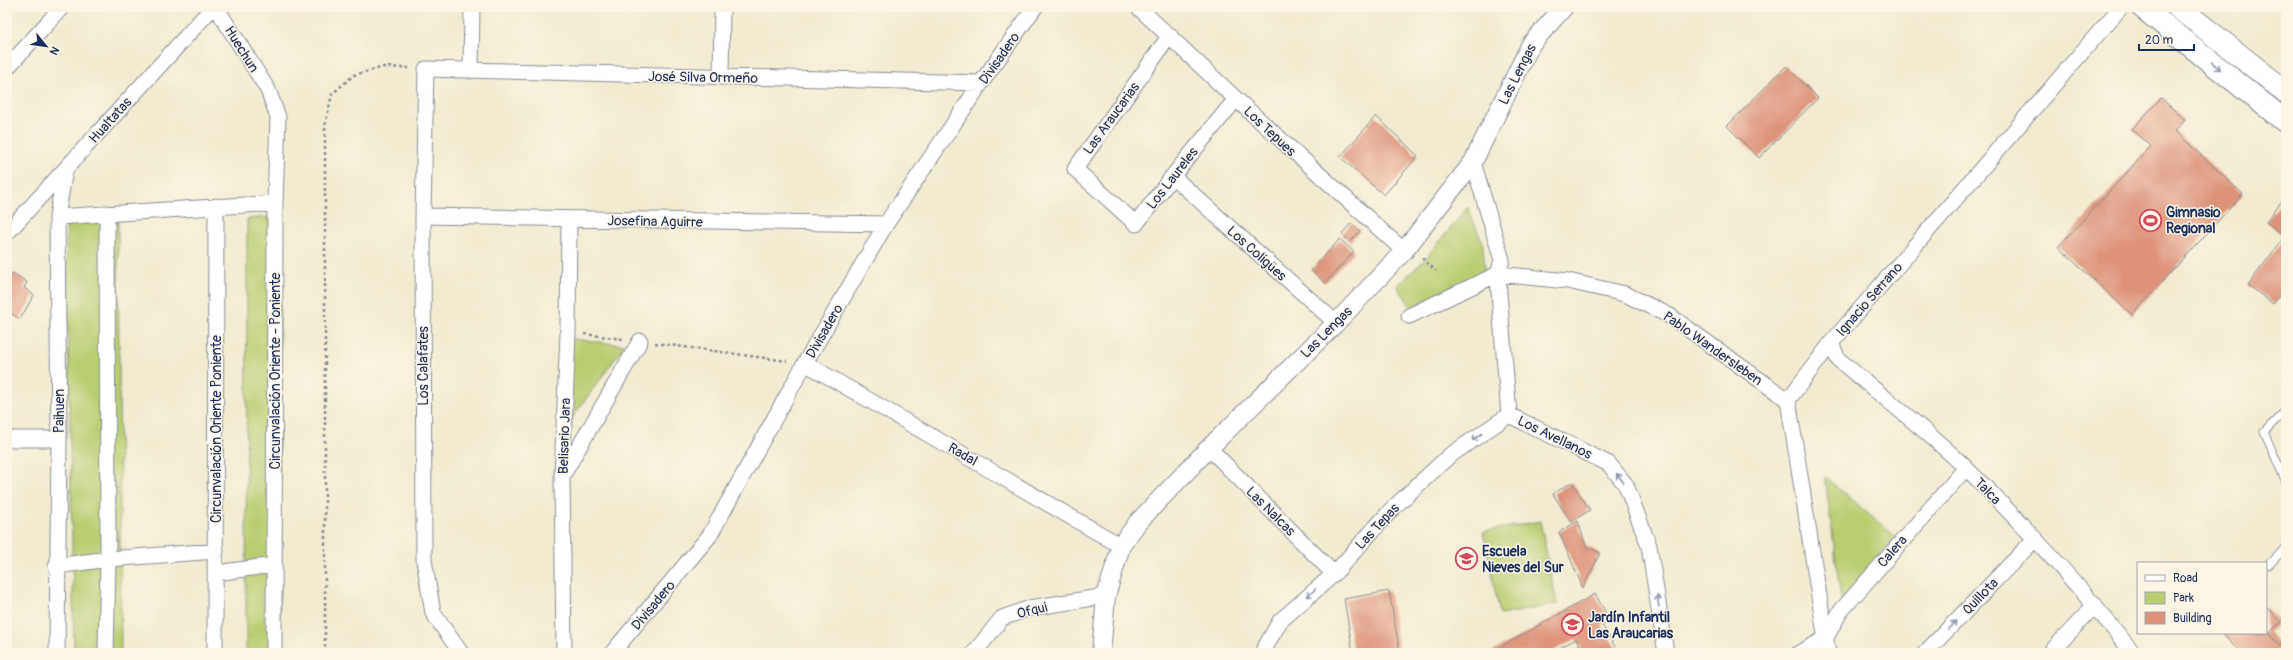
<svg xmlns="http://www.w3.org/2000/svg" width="2293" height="660" font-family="Pangolin,sans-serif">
	<rect width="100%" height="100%" fill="#fcf5e5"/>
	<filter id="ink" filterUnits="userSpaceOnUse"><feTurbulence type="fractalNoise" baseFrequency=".025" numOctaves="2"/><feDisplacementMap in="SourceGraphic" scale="8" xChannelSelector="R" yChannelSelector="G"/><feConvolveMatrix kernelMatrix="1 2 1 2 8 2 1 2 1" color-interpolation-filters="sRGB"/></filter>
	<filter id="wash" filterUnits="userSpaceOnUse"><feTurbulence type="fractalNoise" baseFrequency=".012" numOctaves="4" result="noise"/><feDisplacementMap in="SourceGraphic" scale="16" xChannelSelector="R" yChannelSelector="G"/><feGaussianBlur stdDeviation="0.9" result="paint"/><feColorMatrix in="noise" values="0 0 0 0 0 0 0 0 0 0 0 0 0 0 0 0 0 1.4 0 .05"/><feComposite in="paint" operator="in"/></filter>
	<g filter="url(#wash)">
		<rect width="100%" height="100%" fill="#f2ebd1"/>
		<path fill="#b9cd71" stroke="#6a7e68" d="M1468 207 1483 245 1485 273 1411 307 1397 286 1424 260Z
			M66 215H118L121 653H74Z
			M280 216 279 653H246L247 219Z
			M564 338 625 345 559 436Z
			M1825 477 1896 537 1841 600Z
			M1540 521 1557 604 1500 615 1483 532Z"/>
		<g id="blocks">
			<path fill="#de9278" d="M1786 66 1818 98 1759 158 1727 126Z
				M2161 98 2185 120 2175 131 2243 194 2132 315 2058 247 2151 146 2132 129Z
				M1376 116 1418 156 1384 195 1340 157Z
				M2286 195V288L2273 304 2248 285 2285 236 2266 222Z
				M1351 223 1360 231 1350 242 1342 234Z
				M1340 239 1354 252 1325 283 1311 270Z
				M13 273 27 282 24 288 34 295 20 319 10 313 7 317V282Z
				M1572 482 1590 510 1571 522 1553 494Z
				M1578 521 1586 546 1600 553 1583 588 1559 532Z
				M1389 591 1400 653H1353L1344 599Z
				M1595 594 1610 620 1602 625 1617 650 1612 653H1573L1581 648 1576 639 1550 653H1490Z
				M2266 606 2281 622 2269 633 2286 653H2241L2223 633H2266Z"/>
		</g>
	</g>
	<g filter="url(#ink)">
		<use href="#blocks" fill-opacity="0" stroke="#868d98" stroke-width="1"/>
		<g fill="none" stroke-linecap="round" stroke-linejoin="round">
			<defs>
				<path id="service" d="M2286 410 2264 432 2286 482
					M2269 565 2286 547"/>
				<path id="minor" d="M216 7 268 90 278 117 275 203 274 653
					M1138 7 1236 99 1404 251
					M1170 35 1075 169 1136 224 1172 177 1236 99
					M7 68 62 7
					M471 71 472 7
					M721 77 722 7
					M1473 162 1502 260 1498 274 1499 293 1509 415
					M1179 182 1336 323
					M423 216 886 224
					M57 217 275 203
					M7 233 213 7
					M1409 316 1498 274 1568 281 1625 294 1670 316 1788 400
					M1831 343 1838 359C1880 395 1927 430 1967 469 2026 527 2082 588 2133 653
					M805 363 1121 546
					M1509 415 1609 464 1626 485 1649 546 1666 653
					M7 439H59
					M1209 448 1334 574
					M564 473 640 341
					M56 566 108 559 216 551
					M216 573 274 565
					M57 653 59 439 57 217 65 170
					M106 653 108 559 107 213
					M215 653 216 206
					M461 653 433 613 424 560 423 216 426 69 981 83
					M564 653 562 475 568 333 569 220
					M612 653 710 535 805 363 886 224 981 83 1035 7
					M974 653 1002 618 1030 608 1106 596
					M1262 653 1280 621 1334 574 1392 509 1449 456 1509 415
					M1799 653 1825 639 1840 612 1966 468
					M1828 653 1788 400 1831 343 2121 7
					M1925 653 2035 539
					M2050 653 2095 605"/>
				<path id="tertiary" d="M1101 653 1106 596 1121 546 1138 522 1209 448 1336 323 1404 251 1473 162 1531 44 1564 7"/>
				<path id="primary" d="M2142 7 2286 122
					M2178 7 2286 92"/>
			</defs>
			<use href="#service" stroke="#868d98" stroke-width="9"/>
			<use href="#minor" stroke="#868d98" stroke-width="17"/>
			<use href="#tertiary" stroke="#868d98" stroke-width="20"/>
			<use href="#primary" stroke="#868d98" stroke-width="24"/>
			<path stroke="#868d98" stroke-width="2.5" stroke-dasharray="3 3" stroke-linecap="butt" d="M1422 258 1436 271
				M584 334 623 339
				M655 343 787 361
				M325 653V126L332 94 354 75 384 67 409 68"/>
			<use href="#service" stroke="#fff" stroke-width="7"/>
			<use href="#minor" stroke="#fff" stroke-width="15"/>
			<use href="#tertiary" stroke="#fff" stroke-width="18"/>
			<use href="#primary" stroke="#fff" stroke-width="22"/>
		</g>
		<defs><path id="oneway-shaft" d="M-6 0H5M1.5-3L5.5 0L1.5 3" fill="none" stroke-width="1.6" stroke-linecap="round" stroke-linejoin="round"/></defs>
		<g stroke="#8d97ae">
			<use href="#oneway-shaft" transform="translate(2216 66) rotate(39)"/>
			<use href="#oneway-shaft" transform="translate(1477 437) rotate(145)"/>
			<use href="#oneway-shaft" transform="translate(1620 478) rotate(-128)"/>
			<use href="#oneway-shaft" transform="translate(1311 593) rotate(139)"/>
			<use href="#oneway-shaft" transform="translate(1658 601) rotate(-98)"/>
			<use href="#oneway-shaft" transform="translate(1952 625) rotate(-46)"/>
		</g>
	</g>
	<defs>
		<symbol id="stadium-ring" viewBox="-11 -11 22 22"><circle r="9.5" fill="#fcf5e5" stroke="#d1495b" stroke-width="1.5"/><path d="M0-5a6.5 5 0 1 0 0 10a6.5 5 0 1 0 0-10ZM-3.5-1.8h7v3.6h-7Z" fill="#d1495b"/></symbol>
		<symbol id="school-ring" viewBox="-11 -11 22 22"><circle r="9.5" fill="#fcf5e5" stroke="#d1495b" stroke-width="1.5"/><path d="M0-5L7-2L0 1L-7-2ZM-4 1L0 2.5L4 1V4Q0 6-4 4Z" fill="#d1495b"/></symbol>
	</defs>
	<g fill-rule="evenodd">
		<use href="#stadium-ring" x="2138" y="208" width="25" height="25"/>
		<use href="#school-ring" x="1454" y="546" width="25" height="25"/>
		<use href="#school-ring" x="1560" y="612" width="25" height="25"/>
	</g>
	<g text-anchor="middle" stroke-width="3" stroke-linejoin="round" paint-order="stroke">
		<g font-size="14" fill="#1b2f5e" stroke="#fcf5e5">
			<text transform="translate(242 49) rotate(58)" y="5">Huechun</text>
			<text transform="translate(999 58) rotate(-55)" y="5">Divisadero</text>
			<text transform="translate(1517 74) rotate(-63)" y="5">Las Lengas</text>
			<text transform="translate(703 77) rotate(1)" y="5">José Silva Ormeño</text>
			<text transform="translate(1111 118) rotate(-54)" y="5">Las Araucarias</text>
			<text transform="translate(110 120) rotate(-48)" y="5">Hualtatas</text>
			<text transform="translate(1270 131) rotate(43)" y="5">Los Tepues</text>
			<text transform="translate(1172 178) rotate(-52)" y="5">Los Laureles</text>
			<text transform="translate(655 221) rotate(1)" y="5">Josefina Aguirre</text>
			<text transform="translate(1257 253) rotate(42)" y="5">Los Coligües</text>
			<text transform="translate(1869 299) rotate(-49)" y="5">Ignacio Serrano</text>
			<text transform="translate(824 331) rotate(-60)" y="5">Divisadero</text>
			<text transform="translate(1326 332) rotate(-45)" y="5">Las Lengas</text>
			<text transform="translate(1713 348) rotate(35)" y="5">Pablo Wandersleben</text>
			<text transform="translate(423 366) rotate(-90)" y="5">Los Calafates</text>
			<text transform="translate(275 371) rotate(-90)" y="5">Circunvalación Oriente - Poniente</text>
			<text transform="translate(59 411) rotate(-90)" y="5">Paihuen</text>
			<text transform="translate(216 429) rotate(-90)" y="5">Circunvalación Oriente Poniente</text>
			<text transform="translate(564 436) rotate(-88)" y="5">Belisario Jara</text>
			<text transform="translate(1555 437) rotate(26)" y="5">Los Avellanos</text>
			<text transform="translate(963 454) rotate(30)" y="5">Radal</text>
			<text transform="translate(1988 491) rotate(46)" y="5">Talca</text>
			<text transform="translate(1271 511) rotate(45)" y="5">Las Nalcas</text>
			<text transform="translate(1377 526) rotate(-47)" y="5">Las Tepas</text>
			<text transform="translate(1892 551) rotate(-49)" y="5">Calera</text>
			<text transform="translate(1980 596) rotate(-46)" y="5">Quillota</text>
			<text transform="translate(653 605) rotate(-50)" y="5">Divisadero</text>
			<text transform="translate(1032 610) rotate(-14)" y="5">Ofqui</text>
		</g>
		<g font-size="14" font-weight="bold" fill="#1b2f5e" stroke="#fcf5e5" text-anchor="start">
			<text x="2166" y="217">Gimnasio<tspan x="2166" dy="16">Regional</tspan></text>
			<text x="1482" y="556">Escuela<tspan x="1482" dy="16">Nieves del Sur</tspan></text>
			<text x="1588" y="622">Jardín Infantil<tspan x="1588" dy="16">Las Araucarias</tspan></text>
		</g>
	</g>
	<rect width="2293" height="660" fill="none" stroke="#fcf5e5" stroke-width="24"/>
	<rect x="2137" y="562" width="130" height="72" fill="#fcf5e5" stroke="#a2a6af"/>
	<rect x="2145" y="575" width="20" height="6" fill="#ffffff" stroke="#a2a6af"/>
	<text x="2173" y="582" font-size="12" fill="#1b2f5e">Road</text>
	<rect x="2145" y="592" width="20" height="12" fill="#b9cd71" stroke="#a2a6af"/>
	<text x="2173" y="602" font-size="12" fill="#1b2f5e">Park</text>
	<rect x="2145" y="612" width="20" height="12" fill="#de9278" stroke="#a2a6af"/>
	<text x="2173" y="622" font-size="12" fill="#1b2f5e">Building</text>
	<g transform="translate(46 46) rotate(119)" stroke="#fcf5e5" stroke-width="3" paint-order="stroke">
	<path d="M0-3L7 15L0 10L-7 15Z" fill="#1b2f5e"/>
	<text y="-6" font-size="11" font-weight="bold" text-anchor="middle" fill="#1b2f5e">N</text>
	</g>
	<path d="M2139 44v6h55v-6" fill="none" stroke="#1b2f5e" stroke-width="2"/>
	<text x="2145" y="44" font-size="12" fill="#1b2f5e" stroke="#fcf5e5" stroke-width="3" paint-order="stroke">20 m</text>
</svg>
